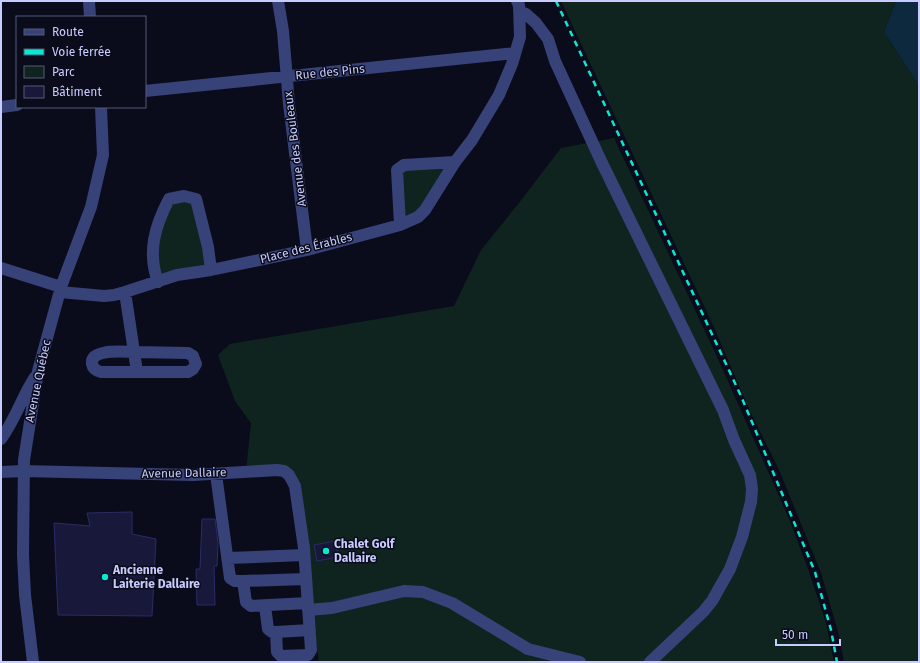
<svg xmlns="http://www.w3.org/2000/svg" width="920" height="663" font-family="'Fira Sans',sans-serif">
	<rect width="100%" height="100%" fill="#0b0c1b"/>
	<path fill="#0f241f" d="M561 1H896L884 32 919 86V662H844L839 635 821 573 780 472 750 411 713 325Z
		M614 138 718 359 790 521 808 569 826 623 834 662H319L292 486 281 475 246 471 251 423 235 401 218 355 230 344 454 306 481 250 519 203 561 148Z
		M455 162 425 210 400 225 397 179 404 165Z
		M169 199H196L211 270 158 282 160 216Z"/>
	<path fill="#0c293d" d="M896 1H919V86L884 32Z"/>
	<path fill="#18183b" stroke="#2b2b66" d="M132 512V534L156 539 152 616 58 615 54 523 90 526 87 513Z
		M202 519H215L218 543 217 566H214L215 605H197L196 569H200Z
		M335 541 338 557 317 561 314 545Z"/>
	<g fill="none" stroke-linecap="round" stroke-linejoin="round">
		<path stroke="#374278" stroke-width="12" d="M89 1 90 17
			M278 1 283 31 289 104 307 250
			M519 11 526 14 536 23 548 39 555 61 601 161 723 410 734 440 750 475 752 489 751 502 742 537 730 569 712 601 703 612 650 662
			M145 91 515 53
			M1 107 17 105
			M400 225 397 170 404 165 455 162
			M1 268 61 287
			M158 282C147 252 155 226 169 199L184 196 196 199 208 247 211 270
			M60 292 104 296 114 295 125 292 177 275 211 270 307 250 400 225 418 217 425 210 455 162 472 140 499 95 512 64 520 37 519 5 517 1
			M125 292 137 372
			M134 352 188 353 193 356 196 364 193 369 188 372H101C97 371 93 369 92 364 90 348 124 352 134 352Z
			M1 439C15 420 22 397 35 377
			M1 472 23 471 193 475 277 470 284 471 289 475 295 486 304 548 311 650 308 655 281 656 277 652 276 632H272L268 629 265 606
			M216 474 230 578 235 581H243L246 602 251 606 308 603
			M228 558 304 555
			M243 581 306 579
			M308 610 332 608 404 591 423 592 452 603 528 649 580 662
			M276 632 310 630
			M33 662 25 595 23 555 24 460 38 371 61 287 91 207 103 155 101 107"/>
		<path stroke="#07e9d2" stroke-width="2.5" stroke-dasharray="6 5" stroke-linecap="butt" d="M556 1 741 396 815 572 831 630 837 662"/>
	</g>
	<g fill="#07e9d2" stroke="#0b0c1b" stroke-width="1.5">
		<circle cx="326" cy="551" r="4"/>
		<circle cx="105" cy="577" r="4"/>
	</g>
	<g text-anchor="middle" stroke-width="3" stroke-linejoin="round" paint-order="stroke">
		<g font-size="12" fill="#c7cbfd" stroke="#0b0c1b">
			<text transform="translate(330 72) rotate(-6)" y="4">Rue des Pins</text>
			<text transform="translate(295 149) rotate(-97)" y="4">Avenue des Bouleaux</text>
			<text transform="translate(306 248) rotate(-14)" y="4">Place des Érables</text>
			<text transform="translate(38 381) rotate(-78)" y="4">Avenue Québec</text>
			<text transform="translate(184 473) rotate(-1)" y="4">Avenue Dallaire</text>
		</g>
		<g font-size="12" font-weight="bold" fill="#c7cbfd" stroke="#0b0c1b" text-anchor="start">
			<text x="334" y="548">Chalet Golf<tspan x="334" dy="14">Dallaire</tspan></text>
			<text x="113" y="574">Ancienne<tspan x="113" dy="14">Laiterie Dallaire</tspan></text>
		</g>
	</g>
	<rect width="920" height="663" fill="none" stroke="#c7cbfd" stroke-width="4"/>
	<rect x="16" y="16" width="130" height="92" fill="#0b0c1b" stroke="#565875"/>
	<rect x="24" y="29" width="20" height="6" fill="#374278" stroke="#565875"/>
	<text x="52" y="36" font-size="12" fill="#c7cbfd">Route</text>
	<rect x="24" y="49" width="20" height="6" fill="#07e9d2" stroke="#565875"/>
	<text x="52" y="56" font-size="12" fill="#c7cbfd">Voie ferrée</text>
	<rect x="24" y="66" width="20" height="12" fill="#0f241f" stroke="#565875"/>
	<text x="52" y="76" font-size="12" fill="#c7cbfd">Parc</text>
	<rect x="24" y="86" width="20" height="12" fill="#18183b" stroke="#565875"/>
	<text x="52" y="96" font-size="12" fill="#c7cbfd">Bâtiment</text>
	<path d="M776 639v6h64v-6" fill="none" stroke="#c7cbfd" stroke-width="2"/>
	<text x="782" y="639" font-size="12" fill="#c7cbfd" stroke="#0b0c1b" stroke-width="3" paint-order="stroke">50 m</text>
</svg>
